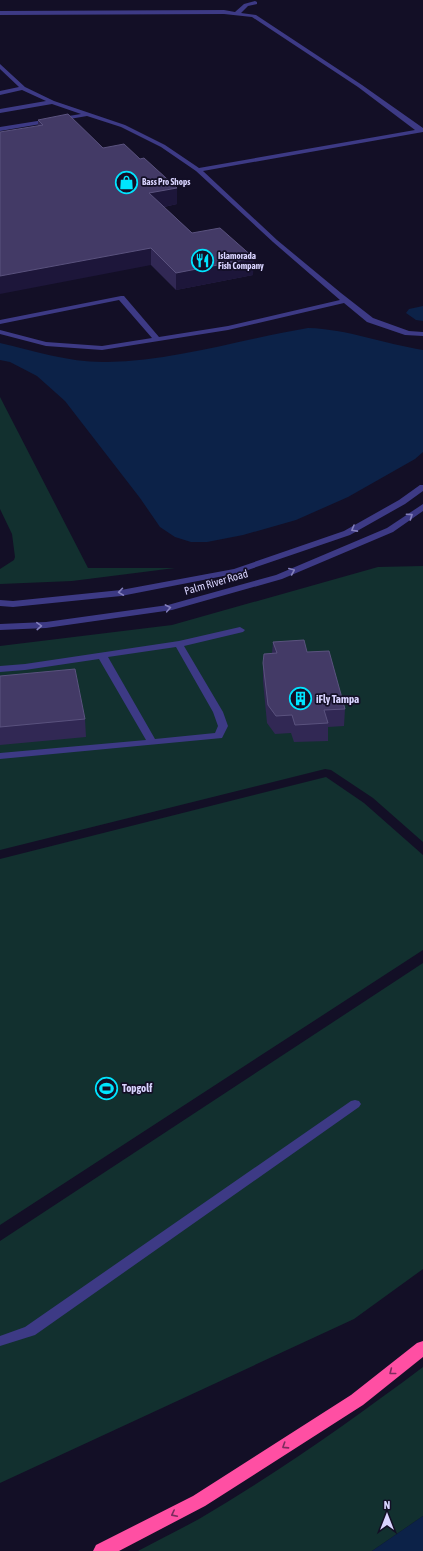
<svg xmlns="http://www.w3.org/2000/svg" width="423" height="1551" font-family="'Asap Condensed',sans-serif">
	<rect width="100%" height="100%" fill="#130f26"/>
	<path fill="#12302f" d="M0 397 88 568H175L72 581 0 584V569L14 560 15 557 12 534 0 509Z
		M423 566V842L373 798 331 770 325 769 0 850V646L172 625 378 567Z
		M326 777 364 803 423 855V950L0 1225V859Z
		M423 963V1269L354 1319 0 1483V1241Z
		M423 1367V1516L372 1551H138C158 1540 179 1530 199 1519 277 1473 351 1421 423 1367Z"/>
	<path fill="#0c2248" d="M423 306V321L416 320 406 313 409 309Z
		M308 328C347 329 385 344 423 350V452L415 459 348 497 296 520 243 535 207 542H191L175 537 160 527 140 498 65 401 37 376 10 362 0 360V343C35 351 71 363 107 362 175 361 242 339 308 328Z
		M423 1516V1551H372Z"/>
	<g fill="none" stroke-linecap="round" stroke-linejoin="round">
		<path fill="#3d3a85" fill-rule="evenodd" d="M255 1 257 2V4L248 6 241 13 256 15 362 85 423 128V132L203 171 277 240 341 293 373 318 409 331 423 332V336L405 335 367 322 344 303 228 330 102 350 46 346 0 334V330L46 342 102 346 152 338 119 300 0 324V320L121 296H124L159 337 228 326 340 300 273 242 196 171 161 147 121 127 87 116 0 131V127L81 114 52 104 0 113V109L46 101 22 90 0 95V91L19 87 0 69V64L25 87 54 101 125 125 165 145 199 168 415 130 358 87 252 17 224 14 0 15V11L224 10 235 12 244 4Z
			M240 627 245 630 243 632 184 646 223 712 228 726 222 738 0 759V753L146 740 99 659 25 670 0 672V666L25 664 179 641ZM176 647 213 712 218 726 215 733 155 739 108 657Z
			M355 1100 359 1101 361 1104 359 1107 35 1335 0 1346V1336L25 1327 351 1101Z"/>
		<path fill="#3d3a85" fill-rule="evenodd" d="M420 485H423V491L405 504 350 535 239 573 121 596 13 607 0 606V600L13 601 121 590 234 569 344 531 399 500Z
			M423 504V511L393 532 282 579 172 610 46 628 0 630V624L46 622 168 605 276 575 387 528Z"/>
		<path fill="#ff4fa3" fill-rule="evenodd" d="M423 1341V1357L363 1405 205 1506 119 1551H93L96 1545 193 1496 351 1395 417 1343Z"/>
	</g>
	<path fill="#312854" d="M38 120 103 148 177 204 164 207 192 233 253 275 176 290 151 265 38 126Z
		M273 642 307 652 345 709 344 726 328 727V741L294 742 291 733 275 734 267 723 263 681V663L272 653Z
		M0 676 85 719 86 737 0 745Z"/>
	<path fill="#1d163a" d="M177 188V204L149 210V193Z
		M151 248V265L0 294V276Z
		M254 258 253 275 176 290V273Z"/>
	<path fill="#433a66" stroke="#5a527e" d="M68 114 103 148 124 144 140 159 144 158 177 188 149 193 192 233 220 228 254 258 176 273 151 248 0 276V132L43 125 38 120Z
		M304 640 307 652 329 651 345 709 324 710 328 723 295 725 292 715 276 716 268 705 263 663 264 654 277 653 273 642Z
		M75 669 85 719 0 727V676Z"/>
	<defs><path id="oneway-chevron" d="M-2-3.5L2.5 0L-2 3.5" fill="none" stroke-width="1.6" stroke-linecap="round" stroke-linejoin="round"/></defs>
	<g stroke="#837fbc">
		<use href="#oneway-chevron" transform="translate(410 516) rotate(-34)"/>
		<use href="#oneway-chevron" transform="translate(354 529) rotate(151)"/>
		<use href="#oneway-chevron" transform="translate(292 571) rotate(-23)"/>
		<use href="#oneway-chevron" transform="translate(121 592) rotate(172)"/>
		<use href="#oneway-chevron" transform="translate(168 608) rotate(-11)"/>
		<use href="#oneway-chevron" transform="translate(39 626) rotate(-3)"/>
	</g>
	<g stroke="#7d2c5e">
		<use href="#oneway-chevron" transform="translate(392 1372) rotate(142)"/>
		<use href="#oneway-chevron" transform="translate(285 1446) rotate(147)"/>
		<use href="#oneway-chevron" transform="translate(174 1514) rotate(153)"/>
	</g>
	<defs>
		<symbol id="shop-ring" viewBox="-11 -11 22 22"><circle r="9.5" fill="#130f26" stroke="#00e5ff" stroke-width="1.5"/><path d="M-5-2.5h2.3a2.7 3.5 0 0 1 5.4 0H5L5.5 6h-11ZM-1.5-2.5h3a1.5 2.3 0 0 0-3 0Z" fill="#00e5ff"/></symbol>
		<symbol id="restaurant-ring" viewBox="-11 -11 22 22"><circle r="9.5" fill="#130f26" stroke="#00e5ff" stroke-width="1.5"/><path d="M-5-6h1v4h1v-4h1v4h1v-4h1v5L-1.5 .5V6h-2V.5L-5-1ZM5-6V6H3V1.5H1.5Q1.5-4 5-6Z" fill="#00e5ff"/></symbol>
		<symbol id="building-ring" viewBox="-11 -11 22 22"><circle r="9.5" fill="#130f26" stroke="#00e5ff" stroke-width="1.5"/><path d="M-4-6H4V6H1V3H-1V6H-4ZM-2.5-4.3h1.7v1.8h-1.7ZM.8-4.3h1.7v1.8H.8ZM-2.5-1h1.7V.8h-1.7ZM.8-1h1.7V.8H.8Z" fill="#00e5ff"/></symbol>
		<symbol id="stadium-ring" viewBox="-11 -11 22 22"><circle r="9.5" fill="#130f26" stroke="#00e5ff" stroke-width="1.5"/><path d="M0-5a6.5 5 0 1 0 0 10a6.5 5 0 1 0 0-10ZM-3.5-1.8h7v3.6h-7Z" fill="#00e5ff"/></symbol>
	</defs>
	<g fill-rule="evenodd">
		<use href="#shop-ring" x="114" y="170" width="25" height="25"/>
		<use href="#restaurant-ring" x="190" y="248" width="25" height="25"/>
		<use href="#building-ring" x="288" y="686" width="25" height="25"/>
		<use href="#stadium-ring" x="94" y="1076" width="25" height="25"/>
	</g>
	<g text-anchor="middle" stroke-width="3.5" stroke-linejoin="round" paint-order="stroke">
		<g font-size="9" font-weight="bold" fill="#d9d4ff" stroke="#130f26" text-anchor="start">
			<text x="142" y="185">Bass Pro Shops</text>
			<text x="218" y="259">Islamorada<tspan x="218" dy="10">Fish Company</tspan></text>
		</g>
		<g font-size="11" fill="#d9d4ff" stroke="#130f26">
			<text transform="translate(216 582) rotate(-16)" y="4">Palm River Road</text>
		</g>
		<g font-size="11" font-weight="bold" fill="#d9d4ff" stroke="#130f26" text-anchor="start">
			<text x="316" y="703">iFly Tampa</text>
			<text x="122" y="1092">Topgolf</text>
		</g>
	</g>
	<g transform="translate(387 1515)" stroke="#130f26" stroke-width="3" paint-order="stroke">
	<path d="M0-3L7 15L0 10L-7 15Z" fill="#d9d4ff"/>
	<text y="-6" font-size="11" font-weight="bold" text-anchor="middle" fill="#d9d4ff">N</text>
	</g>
</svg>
